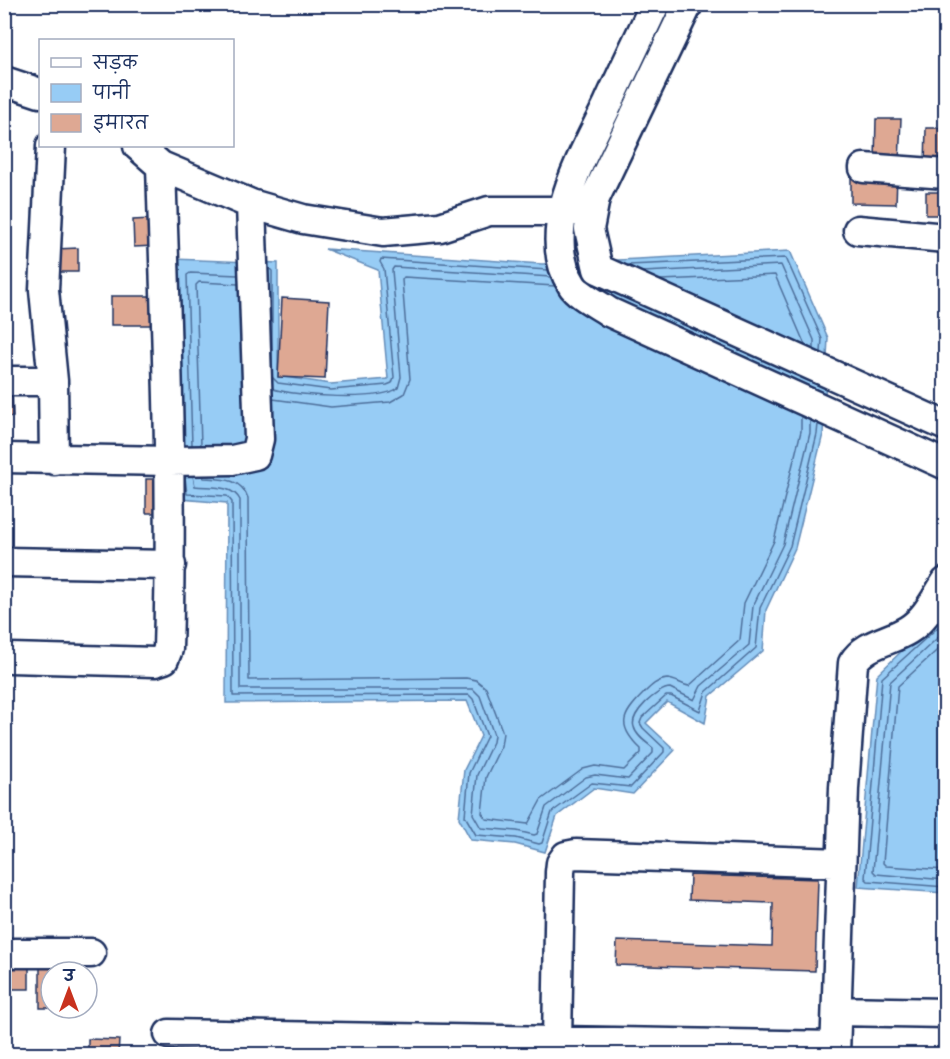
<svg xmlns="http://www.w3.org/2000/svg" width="950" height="1059" font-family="Caveat,'Playpen Sans Deva',sans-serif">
	<rect width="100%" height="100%" fill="#fff"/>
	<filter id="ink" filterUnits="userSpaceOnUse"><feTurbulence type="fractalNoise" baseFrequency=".0167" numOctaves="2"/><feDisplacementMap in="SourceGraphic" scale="12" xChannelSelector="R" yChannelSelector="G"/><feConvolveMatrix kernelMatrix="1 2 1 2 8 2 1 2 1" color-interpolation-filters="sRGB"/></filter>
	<g filter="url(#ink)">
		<path fill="#97ccf5" stroke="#658db9" stroke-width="1.5" d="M325 249 542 264 790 251 828 338 823 434 795 548 766 610 763 651 710 696 705 723 667 702 646 723 675 750 633 794 594 788 557 816 545 852 515 844 471 840 459 818 464 770 481 736 467 701 226 703 227 503 180 499 173 259 278 263V376L331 384 388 379 378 270Z
			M945 609V893L858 887 877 675Z"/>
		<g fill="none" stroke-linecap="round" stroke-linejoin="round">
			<path stroke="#4d6e9a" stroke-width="1.5" d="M628 265 786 258 822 339 821 352
				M269 268 272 271V362
				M643 272 781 265 814 340V349
				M661 280 775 275 805 345
				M273 378 278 383 331 390 387 385 392 383 394 377 384 269 380 262 381 259 548 270
				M273 389C296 396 379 402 398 388L401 377 392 270 394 267 551 277
				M273 399 331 407 390 402 404 394 410 379 402 280 404 277 555 286
				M192 445 187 275 190 273 238 275
				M201 445 196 285 199 282 238 284
				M193 476 195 486C210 488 232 484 240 500V689H473L480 696 494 735 493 742 477 775 473 814 481 828 517 831 534 835 537 834 546 807 586 777 595 775 628 779 653 753V748C647 743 636 736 634 727 629 714 658 688 670 688L694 700 701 686 749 645 753 606 783 544 810 433V421
				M202 476 204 478C223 479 241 478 248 498L249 680 466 678 476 680 486 688 503 733 501 746 486 777 482 813 486 819 528 824 541 800 583 769 595 766 624 770 641 753V749C617 726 621 716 643 694 650 687 656 680 667 679 675 679 682 685 689 686L740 640 744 603 774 541 801 431V417
				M185 477 187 494 227 496 232 502 233 696 469 695 473 699 487 736 469 773 465 816 476 835 516 838 539 844 542 843 552 812 592 783 631 787 664 752V748L643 728 640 723 642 718 666 696H671L700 711 706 692 756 648 760 608 790 546 817 434 818 424
				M946 620 882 678 865 878 868 881 946 887
				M946 630 890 682 873 871 876 874 946 880
				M946 642 898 686 883 863 886 866 946 870"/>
		</g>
		<path fill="#dea893" stroke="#1b2f5e" stroke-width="1.5" d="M876 119H901L899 162 875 161Z
			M926 128H946V166L925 165Z
			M851 176 897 177 896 204 851 203Z
			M926 192H946V215H926Z
			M152 219 154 246 134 247 133 220Z
			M78 248V272H56V249Z
			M111 296H158V325H111Z
			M282 298 329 301 325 379 278 377Z
			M4 388H12L13 417H4Z
			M146 479H161L160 513H146Z
			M690 875 818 879 815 971 616 965 617 941 772 946 773 903 689 900Z
			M9 960H29V989H9Z
			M40 961H78V972H51V1008H40Z
			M88 1039 119 1040 118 1054 88 1053Z"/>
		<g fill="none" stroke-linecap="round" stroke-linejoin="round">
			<defs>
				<path id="minor" d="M655 4C639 38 623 71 608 104 584 154 537 231 572 285 577 294 599 305 609 312L946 465
					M688 4 595 198 589 229 598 269 946 426
					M4 81 40 93
					M51 146 44 290 53 381 54 460
					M138 146 161 166 251 204 303 219 383 232 440 227 489 211H582
					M864 168 946 174
					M858 230 946 238
					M4 381H53
					M4 458 170 461 232 460 255 455 259 439 251 204
					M4 562 171 565
					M10 658 155 662 164 659 168 649C173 488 166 327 161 166
					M4 953H91
					M837 1011 946 1013
					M169 1034 835 1046
					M557 1042 560 872 561 863 566 856 576 854 841 863
					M835 1054 844 788 853 663C865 643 889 642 908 630 926 619 935 599 946 582"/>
			</defs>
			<use href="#minor" stroke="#1b2f5e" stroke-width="33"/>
			<use href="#minor" stroke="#fff" stroke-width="28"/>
		</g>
	</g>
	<rect width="950" height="1059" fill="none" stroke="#fff" stroke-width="24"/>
	<rect x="12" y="12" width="926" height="1035" fill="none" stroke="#1b2f5e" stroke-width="2" filter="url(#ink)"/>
	<rect x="39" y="39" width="195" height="108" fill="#ffffff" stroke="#a4acbf" stroke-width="1.5"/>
	<rect x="51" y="58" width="30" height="9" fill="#ffffff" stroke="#a4acbf" stroke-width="1.5"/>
	<text x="93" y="69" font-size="18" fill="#1b2f5e">सड़क</text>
	<rect x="51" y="84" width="30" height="18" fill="#97ccf5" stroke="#a4acbf" stroke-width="1.5"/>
	<text x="93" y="99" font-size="18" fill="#1b2f5e">पानी</text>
	<rect x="51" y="114" width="30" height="18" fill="#dea893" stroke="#a4acbf" stroke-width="1.5"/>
	<text x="93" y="129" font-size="18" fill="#1b2f5e">इमारत</text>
	<g transform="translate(69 990)"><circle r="28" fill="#ffffff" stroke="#a4acbf" stroke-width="1.5"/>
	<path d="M0-4.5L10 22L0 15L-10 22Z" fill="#c8321e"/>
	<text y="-9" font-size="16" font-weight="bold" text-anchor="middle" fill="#1b2f5e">उ</text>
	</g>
</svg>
